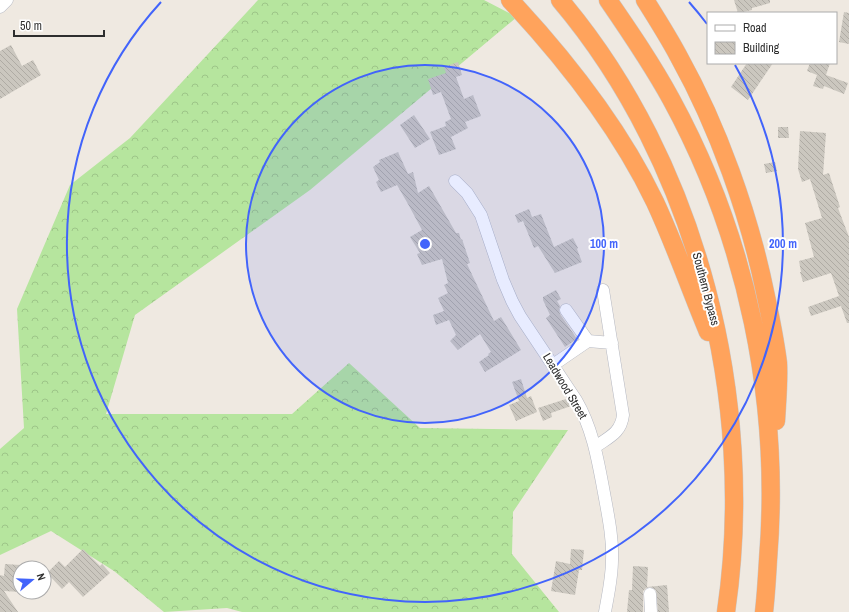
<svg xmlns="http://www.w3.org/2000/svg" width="849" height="612" font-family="'Archivo Narrow',sans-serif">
	<defs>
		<pattern id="forest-crowns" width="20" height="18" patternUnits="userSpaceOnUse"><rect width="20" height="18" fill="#b6e59e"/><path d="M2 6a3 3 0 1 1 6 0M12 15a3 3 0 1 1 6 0" fill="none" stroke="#9dc588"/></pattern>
		<pattern id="building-back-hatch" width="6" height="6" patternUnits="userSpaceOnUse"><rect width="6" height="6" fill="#cbc7bf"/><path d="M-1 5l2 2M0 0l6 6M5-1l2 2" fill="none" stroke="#afaba4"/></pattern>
	</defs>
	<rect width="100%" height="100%" fill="#efe9e1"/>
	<path fill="url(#forest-crowns)" d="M258 0H484L517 17 310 190 135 315 106 414H292L349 363 420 428 568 430 513 512 512 554 559 612H242L227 608 164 612 114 571 51 531 0 555V449L24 428 17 309 70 185 130 138Z"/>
	<path fill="url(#building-back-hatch)" d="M734 0H770V3L752 8V10L738 13Z
		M844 12 849 13V44L839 42Z
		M11 45 22 66 33 60 41 75 0 99V51Z
		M458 62 462 75 456 77 464 99 473 95 481 116 465 122 468 128 451 137 456 149 439 155 430 132 446 126 445 122 451 119 441 92 433 95 428 79 446 73 444 67Z
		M747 63H773L748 100 731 87Z
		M810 63H830L826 75 848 83 844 94 824 86 823 89 813 86 817 75 807 71Z
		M414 115 430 139 415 148 400 125Z
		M778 127H788L789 138H778Z
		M800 131 826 133 823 175 829 173 840 207 838 208 849 237V323H847L841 306 811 316 808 307 839 296 831 273 803 282 800 272H801L799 261 814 257 805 223 822 218 810 179 802 182 798 169Z
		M398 152 408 174 413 172 418 193 429 186 456 233H459L461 240 462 239 470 263 467 264 494 321 501 317 521 350 485 372 479 362 489 355 488 354 491 352 480 334 458 350 450 341 456 335 449 320 436 325 433 315 444 311 438 298 448 293 444 285 448 283 442 259 422 265 417 254 420 253 410 237 422 230 408 204 397 185 381 192 376 182 379 180 373 167 380 162 379 160Z
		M775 162 777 171 766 173 764 164Z
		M529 209 532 217 541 214 554 247 573 238 578 248 577 249 582 262 555 273 538 246 534 248 523 221 518 223 515 215Z
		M556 290 561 299 557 301 560 306 559 310 560 314 577 339 565 347 546 318 550 315 543 300V297Z
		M521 379 527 398 531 396 537 412 516 421 509 405 519 401 512 382Z
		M566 399 571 406 551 413 552 417 543 421 538 408Z
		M83 549 100 566 102 564 110 573 83 597 69 582 62 589 47 573 59 561 65 567Z
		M571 549 584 550 582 570H579L575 595 551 591 556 561 570 564Z
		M5 564 20 565V592L4 591 18 612H0V575L4 576Z
		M633 566 648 567 647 587 667 585 669 612H658L656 590 650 587 646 588 643 591V612H627L629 590H632Z"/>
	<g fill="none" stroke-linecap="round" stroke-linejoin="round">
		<defs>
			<path id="minor" d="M0 7 7 0
				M455 181 467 193 481 215 503 280 512 301 520 316 576 400C593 429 598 461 604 493 608 515 613 538 612 560 612 578 608 595 605 612
				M566 310 588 341 612 343
				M553 365 588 341
				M595 447C609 437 621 433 623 415L603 290
				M650 594 651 612"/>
			<path id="highway" d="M510 0C567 61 619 127 655 202 675 245 690 289 708 332
				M560 0C698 163 757 402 726 612
				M608 0C630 32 652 64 671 99 747 238 781 402 768 560 767 577 766 595 764 612
				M645 0C657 19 669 38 679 57 718 127 749 214 765 292 770 315 775 339 778 363 779 382 777 402 776 421"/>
		</defs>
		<use href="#minor" stroke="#b4b7c1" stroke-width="13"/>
		<use href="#highway" stroke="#c9c9c9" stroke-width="19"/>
		<use href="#minor" stroke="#fff" stroke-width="12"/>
		<use href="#highway" stroke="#ffa35c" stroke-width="18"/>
	</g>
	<circle cx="425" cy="244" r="179" fill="#4264fb" fill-opacity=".12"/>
	<g fill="none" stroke="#4264fb" stroke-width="2">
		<circle cx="425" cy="244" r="179"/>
		<path d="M689 2A358 358 0 0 1 707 24M735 65A358 358 0 1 1 161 2"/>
	</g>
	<g text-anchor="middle" stroke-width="4" stroke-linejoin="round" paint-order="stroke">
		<g font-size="12" fill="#2e2e2e" stroke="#fff">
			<text transform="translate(706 289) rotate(75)" y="4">Southern Bypass</text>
			<text transform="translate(565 386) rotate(59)" y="4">Leadwood Street</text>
		</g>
	</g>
	<circle cx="425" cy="244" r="6" fill="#4264fb" stroke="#fff" stroke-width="2"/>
	<g font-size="12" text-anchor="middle" font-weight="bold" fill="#4264fb" stroke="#fff" stroke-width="4" stroke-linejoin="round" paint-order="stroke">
		<text x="604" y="248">100 m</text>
		<text x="783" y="248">200 m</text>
	</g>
	<rect x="707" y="12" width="130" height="52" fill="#ffffff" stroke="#ababab"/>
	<rect x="715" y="25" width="20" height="6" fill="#ffffff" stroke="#ababab"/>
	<text x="743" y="32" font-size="12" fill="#2e2e2e">Road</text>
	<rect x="715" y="42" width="20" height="12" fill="url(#building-back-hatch)" stroke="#ababab"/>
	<text x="743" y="52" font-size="12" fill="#2e2e2e">Building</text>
	<g transform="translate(32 580) rotate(71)"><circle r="19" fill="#ffffff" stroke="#ababab"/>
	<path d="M0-3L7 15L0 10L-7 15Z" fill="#4264fb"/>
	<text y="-6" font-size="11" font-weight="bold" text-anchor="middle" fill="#2e2e2e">N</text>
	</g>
	<path d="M14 30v6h90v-6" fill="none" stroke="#2e2e2e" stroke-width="2"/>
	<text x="20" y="30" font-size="12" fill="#2e2e2e" stroke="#ffffff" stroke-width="3" paint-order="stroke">50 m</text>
</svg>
